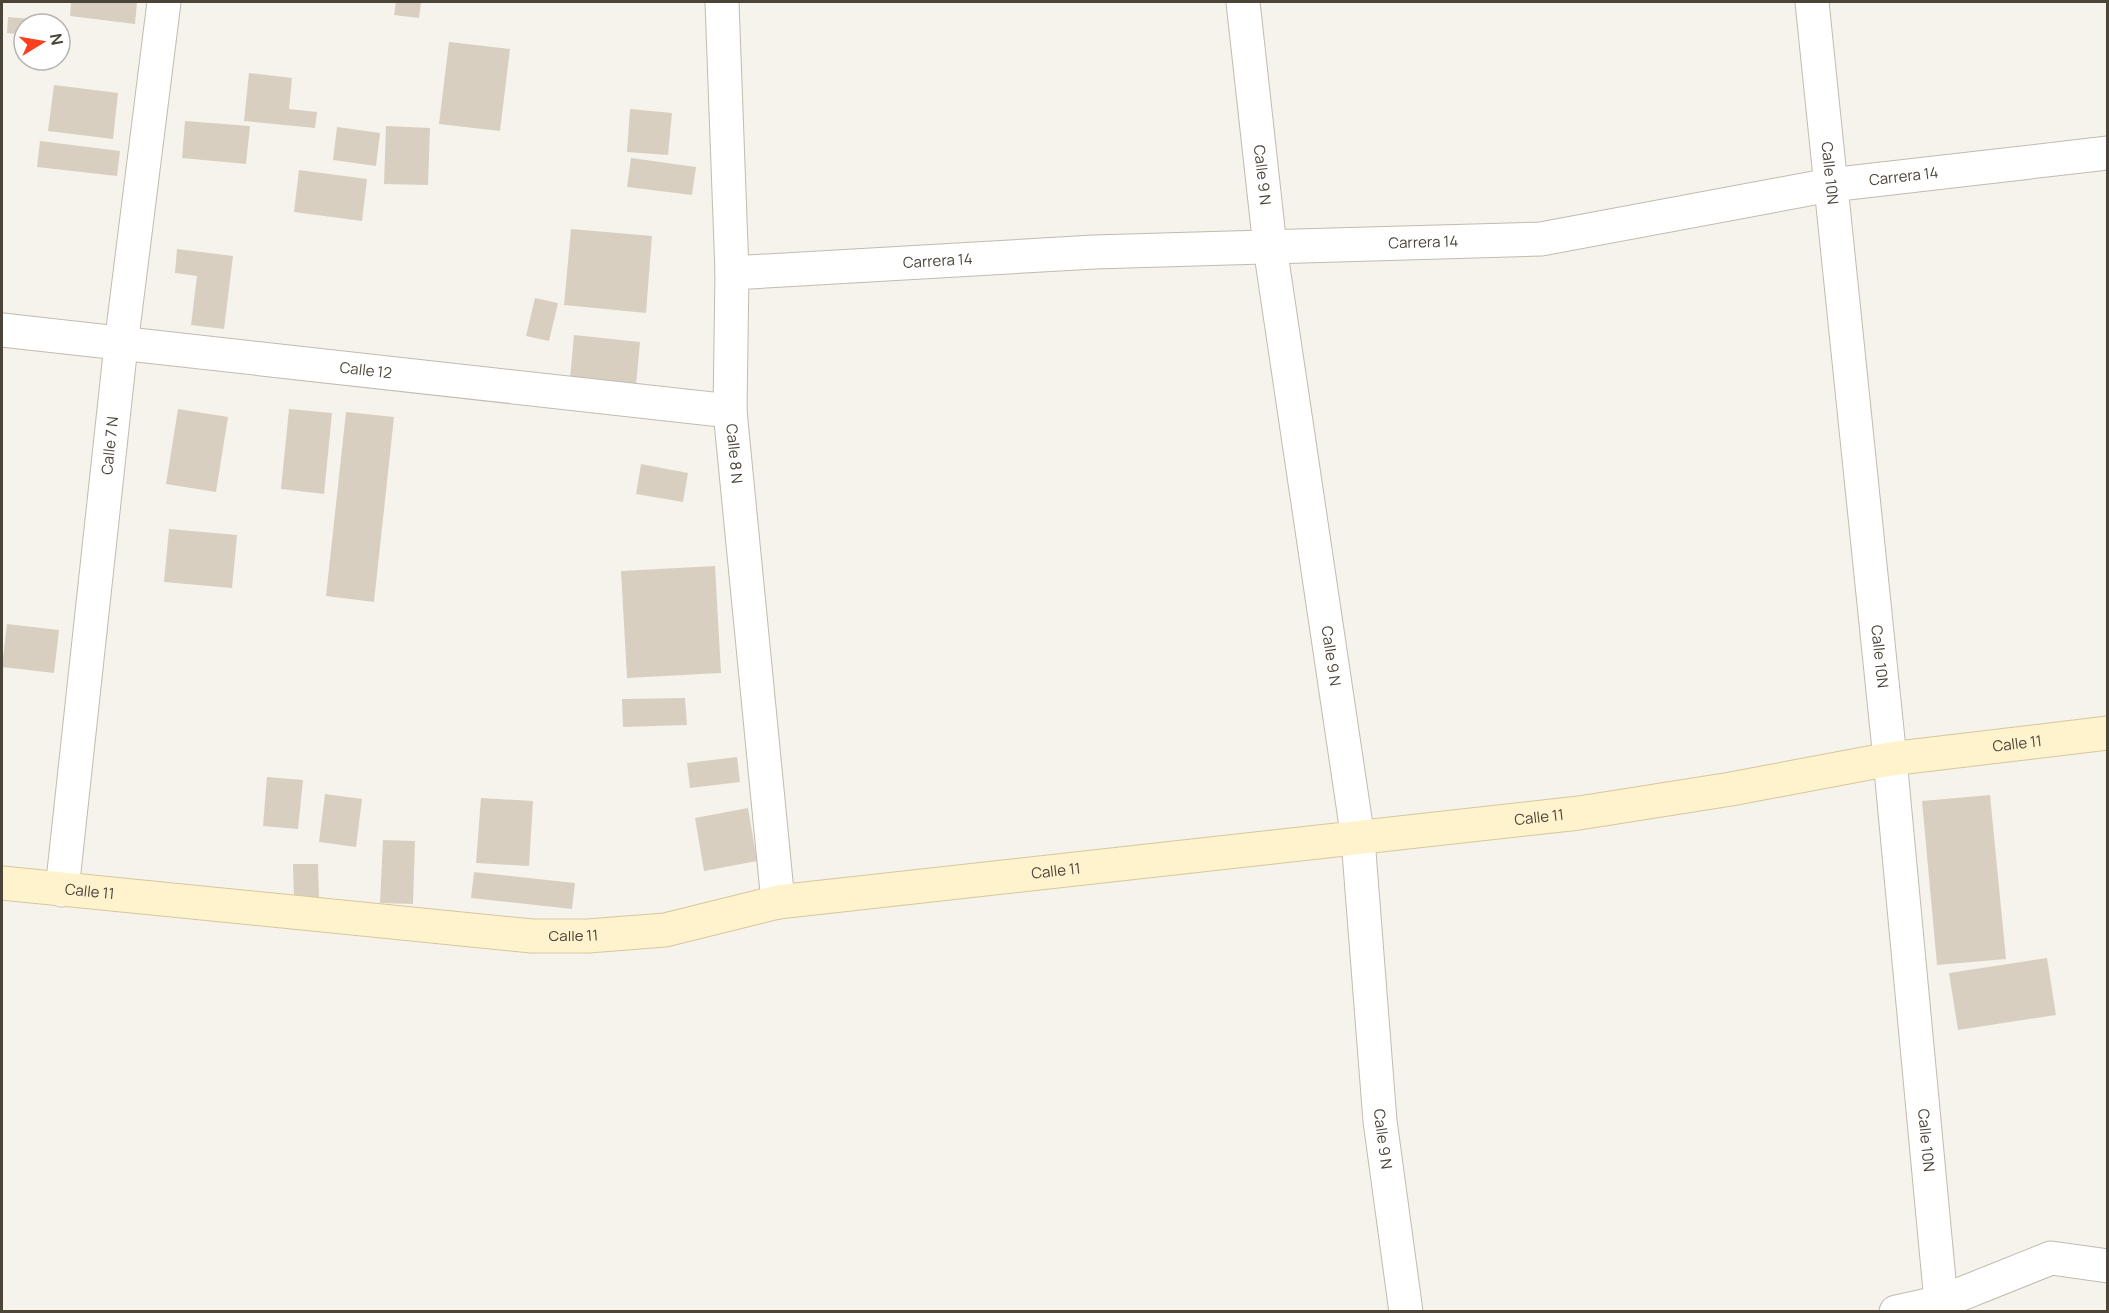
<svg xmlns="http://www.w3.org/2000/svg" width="2109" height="1313" font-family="Manrope,sans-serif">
	<rect width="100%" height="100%" fill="#f6f3ec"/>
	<path fill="#d8cfc1" d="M71 2H137L135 24 70 16Z
		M396 2H421L419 18 394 15Z
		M8 17 53 21 52 24H24V35L7 33Z
		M449 42 510 49 500 131 439 124Z
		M249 73 292 78 289 109 317 112 315 128 244 121Z
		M54 85 118 93 113 139 48 131Z
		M630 109 672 113 668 155 627 152Z
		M185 121 250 126 246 164 182 158Z
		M386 126 430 128 428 185 384 184Z
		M337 127 380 133 376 166 333 160Z
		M40 141 120 151 117 176 37 167Z
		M631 158 696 167 692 195 627 187Z
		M299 170 367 179 362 221 294 212Z
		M571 229 652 236 646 313 564 305Z
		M177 249 233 256 224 329 191 325 197 276 175 273Z
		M535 298 558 303 549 341 526 336Z
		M574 335 640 342 635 396 569 389Z
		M178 409 228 417 216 492 166 484Z
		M289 409 332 413 324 494 281 489Z
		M346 412 394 417 374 602 326 596Z
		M641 464 688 473 683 502 636 494Z
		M169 529 237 535 232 588 164 582Z
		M715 566 721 673 627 678 621 571Z
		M7 624 59 630 54 673 2 667Z
		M685 698 687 725 623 727 622 699Z
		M737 757 740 782 690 788 687 763Z
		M267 777 303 780 298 829 263 826Z
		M325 794 362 799 356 847 319 842Z
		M1990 795 2006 959 1937 965 1922 801Z
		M481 798 533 801 529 866 476 863Z
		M748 808 757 861 704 871 695 818Z
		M383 840 415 841 413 904 380 903Z
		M293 864H318L319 898 294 899Z
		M474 872 575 883 572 909 471 898Z
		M2047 958 2056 1015 1958 1030 1949 973Z"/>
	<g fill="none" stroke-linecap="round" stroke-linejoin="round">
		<defs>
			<g id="street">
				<path id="s1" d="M722 2 732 273 730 411 778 902"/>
				<path id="s2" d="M1243 2 1270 247 1358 839 1380 1121 1406 1312"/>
				<path id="s3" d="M1812 2 1890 759 1942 1312"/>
				<path id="s4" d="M732 273 1094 252 1541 239 1830 185 2108 153"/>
				<path id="s5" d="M2 330 730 411"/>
				<path id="s6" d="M62 890 121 345 164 2"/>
				<path d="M1896 1312 1941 1302 2051 1258 2108 1266"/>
			</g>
			<g id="secondary">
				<path id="s7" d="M2 883 532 936H588L665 930 778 902 1579 813 1731 789 1890 759 2108 733"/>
			</g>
		</defs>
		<use href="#street" stroke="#c2bbae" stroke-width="35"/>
		<use href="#secondary" stroke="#d6c79b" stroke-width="35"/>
		<use href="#street" stroke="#fff" stroke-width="33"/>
		<use href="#secondary" stroke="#fff3cd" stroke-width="33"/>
	</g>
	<g text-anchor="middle" stroke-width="4.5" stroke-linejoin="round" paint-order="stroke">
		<g font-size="15" fill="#4b4439" stroke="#fff">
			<text dy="5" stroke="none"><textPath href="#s3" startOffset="172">Calle 10N</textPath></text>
			<text dy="5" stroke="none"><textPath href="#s2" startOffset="174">Calle 9 N</textPath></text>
			<text dy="5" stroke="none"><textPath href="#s4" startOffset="1178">Carrera 14</textPath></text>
			<text dy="5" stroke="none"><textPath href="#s4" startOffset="692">Carrera 14</textPath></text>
			<text dy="5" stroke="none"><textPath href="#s4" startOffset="206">Carrera 14</textPath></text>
			<text dy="5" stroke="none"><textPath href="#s5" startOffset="366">Calle 12</textPath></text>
			<text dy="5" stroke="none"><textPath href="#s6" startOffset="447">Calle 7 N</textPath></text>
			<text dy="5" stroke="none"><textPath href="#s1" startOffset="452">Calle 8 N</textPath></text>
			<text dy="5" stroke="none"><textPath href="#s2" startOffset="660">Calle 9 N</textPath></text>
			<text dy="5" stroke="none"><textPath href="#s3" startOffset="658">Calle 10N</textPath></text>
			<text dy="5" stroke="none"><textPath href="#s7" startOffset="2032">Calle 11</textPath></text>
			<text dy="5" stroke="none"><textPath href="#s7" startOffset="1548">Calle 11</textPath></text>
			<text dy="5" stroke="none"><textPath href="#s7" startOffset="1062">Calle 11</textPath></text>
			<text dy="5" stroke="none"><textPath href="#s7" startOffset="88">Calle 11</textPath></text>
			<text dy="5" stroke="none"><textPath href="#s7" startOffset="574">Calle 11</textPath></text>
			<text dy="5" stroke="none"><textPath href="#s2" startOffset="1146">Calle 9 N</textPath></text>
			<text dy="5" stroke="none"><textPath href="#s3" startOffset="1144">Calle 10N</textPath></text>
		</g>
	</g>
	<rect width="2109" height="1313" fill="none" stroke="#4b4439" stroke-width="6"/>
	<g transform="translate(42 42) rotate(79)"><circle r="28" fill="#ffffff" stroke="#b7b4b0" stroke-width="1.5"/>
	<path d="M0-4.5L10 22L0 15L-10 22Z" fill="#fc3f1d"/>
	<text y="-9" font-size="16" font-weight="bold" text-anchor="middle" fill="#4b4439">N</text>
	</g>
</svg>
